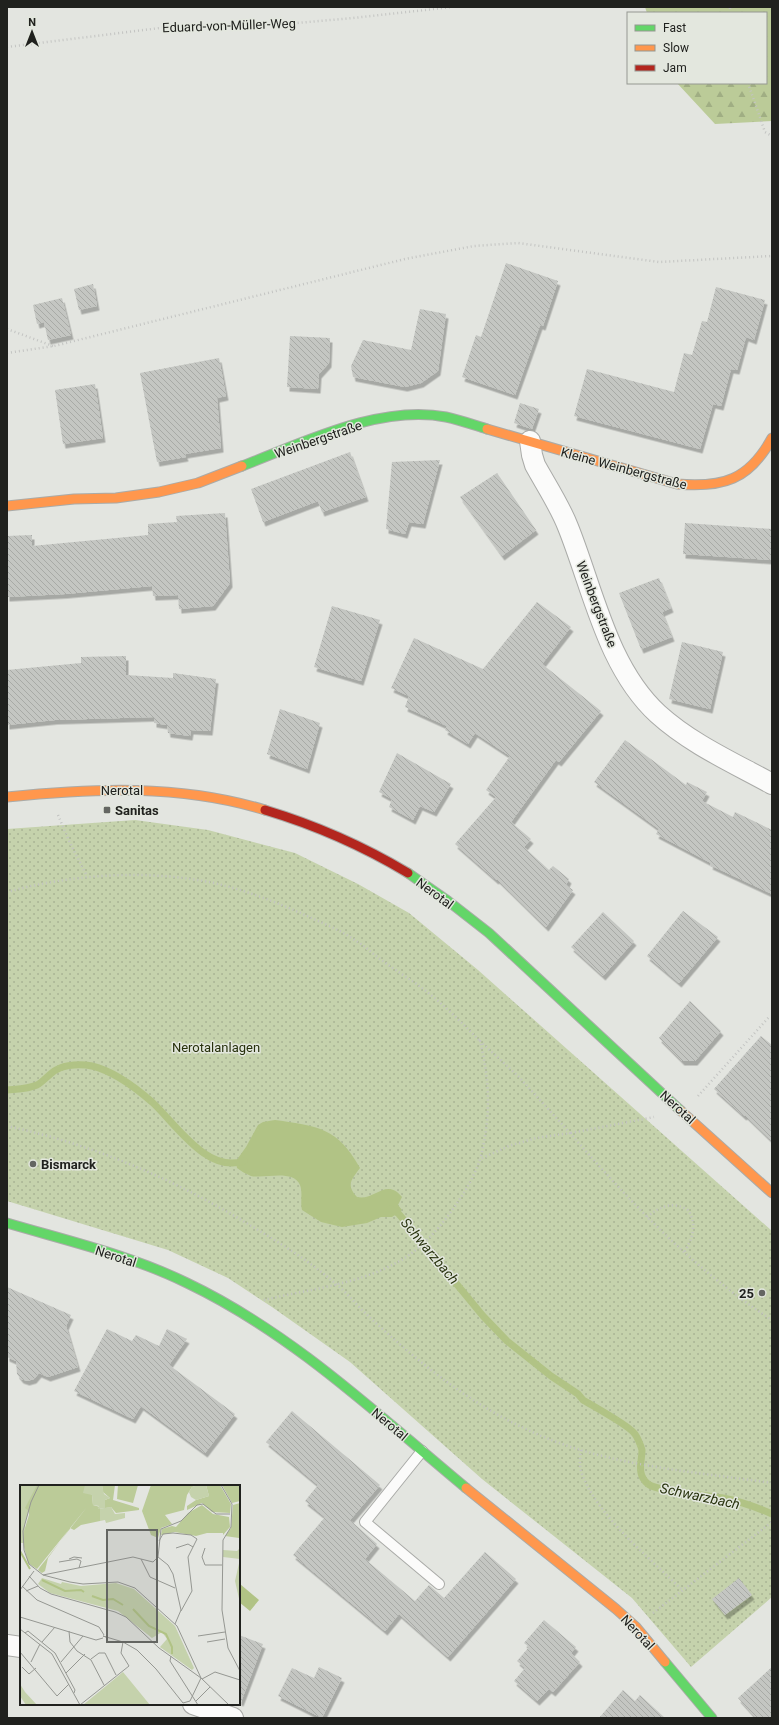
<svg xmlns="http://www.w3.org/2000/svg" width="779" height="1725" font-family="Roboto,sans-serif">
	<defs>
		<pattern id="forest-firs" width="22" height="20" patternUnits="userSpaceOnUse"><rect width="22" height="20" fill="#bbcb98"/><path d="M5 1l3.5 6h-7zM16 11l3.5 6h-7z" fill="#a0ae83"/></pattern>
		<pattern id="park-dots" width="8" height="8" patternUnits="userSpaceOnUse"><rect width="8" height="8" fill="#c5d2ac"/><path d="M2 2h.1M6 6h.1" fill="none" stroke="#a9b494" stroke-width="1.8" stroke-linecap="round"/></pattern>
		<pattern id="building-back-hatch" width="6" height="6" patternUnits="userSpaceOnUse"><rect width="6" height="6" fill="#c4c6c2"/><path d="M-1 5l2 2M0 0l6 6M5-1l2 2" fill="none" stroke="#a8aaa6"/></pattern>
		<filter id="shadow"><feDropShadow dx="2.5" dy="4.5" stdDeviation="0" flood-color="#0004"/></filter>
	</defs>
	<rect width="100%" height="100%" fill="#e3e5e0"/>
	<path fill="url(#forest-firs)" d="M645 7H772V121L715 124 677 83H766V13H647Z"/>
	<path fill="url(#park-dots)" d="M135 820 208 830 295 853 358 884 409 913 478 970 772 1231V1597L691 1667 632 1598 482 1479 350 1362 272 1307 228 1278 168 1250 7 1201V829Z"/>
	<path fill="#b1c385" d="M275 1120C318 1126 338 1128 360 1168 351 1180 346 1185 357 1197 375 1201 386 1177 402 1197L398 1205 402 1210 392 1217H381L367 1223 342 1227 321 1222 302 1210C300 1202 303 1193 300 1185 293 1169 265 1179 251 1176 246 1174 241 1171 237 1168L236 1161 246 1147 258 1125 263 1122Z
		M240 1584 259 1600 250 1611 239 1602Z"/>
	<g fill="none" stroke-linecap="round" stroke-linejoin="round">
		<path stroke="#b1c385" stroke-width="7" d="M7 1090C17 1089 28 1089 37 1085 44 1081 49 1074 56 1070 66 1064 82 1064 92 1066 113 1071 136 1088 152 1102 176 1124 207 1174 244 1161
			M390 1209 398 1213 483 1316 507 1341 551 1376 578 1394 583 1400C593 1406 628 1425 634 1433 637 1436 641 1446 642 1450 642 1462 636 1474 648 1484 656 1491 709 1496 723 1498 739 1501 756 1507 772 1514"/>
	</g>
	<path fill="url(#building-back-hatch)" filter="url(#shadow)" d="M506 263 558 281 543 326 540 325 515 395 462 377 476 335 481 337Z
		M93 284 97 306 79 310 74 289Z
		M716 287 765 300 754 340 746 337 737 370 731 369 721 406 713 404 700 449 574 416 587 369 674 392 684 353 692 355 702 321 707 322Z
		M62 298 71 335 48 340 44 322 37 324 33 305Z
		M420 309 446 314 438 371 421 383 405 387 353 377 351 366 363 340 411 350Z
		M290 336 330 338 329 363 319 374 318 389 287 387Z
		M219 358 226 396 217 398 221 448 185 454 186 457 157 462 140 373Z
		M95 384 103 438 63 444 55 390Z
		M520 403 539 409 532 429 514 423Z
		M350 452 366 497 322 512 318 501 263 522 251 489Z
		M440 460 423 524 409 522 405 534 386 529 392 462Z
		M497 473 536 530 502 556 460 497Z
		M225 513 230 583 213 606 179 609 178 595 153 596 152 586 65 594 7 597V536L32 535V546L148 535V524L177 522 176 516Z
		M685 523 772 529V560L683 554Z
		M659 578 671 608 662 612 672 637 641 649 619 593Z
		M537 602 571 627 542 664 601 711 559 762 556 760 511 822 531 839 524 847 549 870 553 866 569 879 566 885 573 890 546 927 497 879 496 880 455 844 496 797 486 790 510 756 475 733 468 744 445 730 447 726 405 707 409 696 391 688 414 638 483 669Z
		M332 606 380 620 361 681 314 667Z
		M682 642 723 652 710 709 669 699Z
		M126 656V675L173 678V673L216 679 210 731 191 730 190 736 168 733 167 725 154 723V717L55 720 7 725V670L81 663V657Z
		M280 709 320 723 307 769 267 754Z
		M625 740 686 785 687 782 707 792 702 801 733 817 735 812 772 830V894L710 865 711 863 656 834 659 829 594 782Z
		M397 753 451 784 434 812 420 806 413 820 389 807 392 799 379 792Z
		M683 911 718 937 679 983 647 956Z
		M603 912 634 941 603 976 571 947Z
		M690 1001 721 1031 695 1061H682L659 1038Z
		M761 1036 772 1045V1141L745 1115 744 1116 714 1089Z
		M7 1287 71 1315 66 1326 78 1367 48 1377 39 1373 34 1379 27 1381 21 1379 17 1374 16 1361 7 1357Z
		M107 1329 132 1341 136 1335 159 1346 167 1329 187 1339 169 1365 235 1414 205 1453 141 1406 133 1419 74 1391Z
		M292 1411 380 1485 350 1520 377 1544 365 1559 415 1601 429 1585 444 1598 485 1552 516 1579 448 1657 399 1614 385 1631 293 1555 325 1517 305 1501 318 1485 266 1442Z
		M739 1578 752 1595 725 1615 712 1599Z
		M544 1620 576 1647 571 1653 580 1662 553 1692 549 1689 537 1701 514 1681 525 1668 517 1661 529 1647 524 1643Z
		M239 1635 263 1644 241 1702 239 1701Z
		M319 1667 342 1678 322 1718 278 1696 292 1668 314 1678Z
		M772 1667V1718H756L738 1698Z
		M623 1690 635 1701 640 1695 665 1718H599Z"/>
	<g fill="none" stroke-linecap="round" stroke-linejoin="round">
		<defs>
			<path id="lane" d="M422 1451 365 1522 439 1584"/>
			<path id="street" d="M530 441 532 455 535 465C546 485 560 506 568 527 593 589 607 667 658 714 691 744 734 763 772 784
				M7 1645 21 1647
				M193 1704 233 1718"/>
			<path id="fast" d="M242 466C303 443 380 404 446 417 460 420 474 425 487 429
				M408 873 448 901 489 933 681 1111
				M7 1223C68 1241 130 1255 187 1283 292 1333 378 1415 466 1488
				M665 1662 712 1718"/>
			<path id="slow" d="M487 429 677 484C723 488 749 480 772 438
				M7 506 74 499 116 498 159 492 198 483 242 466
				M7 797C94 788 180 784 265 810
				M681 1111 772 1193
				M466 1488 616 1609 636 1627 665 1662"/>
			<path id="jam" d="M265 810C315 825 363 846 408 873"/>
		</defs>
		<use href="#lane" stroke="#aaaba8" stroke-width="12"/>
		<use href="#street" stroke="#aaaba8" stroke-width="22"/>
		<use href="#fast" stroke="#aaaba8" stroke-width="11"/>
		<use href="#slow" stroke="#aaaba8" stroke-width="11"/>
		<use href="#jam" stroke="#aaaba8" stroke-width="11"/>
		<path stroke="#c3c4c2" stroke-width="2.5" stroke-dasharray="1 3" stroke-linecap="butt" d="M730 13V7
			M7 47 176 26 297 23 353 18 452 7
			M748 83 765 132 772 136
			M7 329 53 346
			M7 353 54 346 405 259 474 246 518 243 659 262 772 256
			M58 815 70 843 87 876
			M7 892C73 874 147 869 214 883 245 890 276 902 305 915 322 923 341 930 356 941 365 946 372 953 380 959 392 968 405 976 418 985 440 1001 461 1022 480 1041
			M698 1096 770 1016
			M7 1126C91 1144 169 1177 243 1221 275 1240 307 1259 336 1284 346 1292 354 1302 363 1311 412 1357 466 1402 528 1430 604 1466 690 1471 772 1483
			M570 1133C631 1203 694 1270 772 1320
			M571 1133 654 1117
			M647 1217C660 1206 673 1201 688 1210 698 1225 692 1239 684 1253
			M264 1300C306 1290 358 1284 396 1263 419 1251 438 1230 453 1209 464 1193 474 1178 480 1159L509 1146 536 1138 570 1133 519 1077 480 1041C490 1080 491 1120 480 1159
			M581 1450C580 1458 579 1466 582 1474 598 1517 650 1558 682 1590
			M653 1613 772 1522"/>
		<use href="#lane" stroke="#fbfbfa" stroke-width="10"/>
		<use href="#street" stroke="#fbfbfa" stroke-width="20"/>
		<use href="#fast" stroke="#63d668" stroke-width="9"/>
		<use href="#slow" stroke="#ff974d" stroke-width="9"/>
		<use href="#jam" stroke="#b3261e" stroke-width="9"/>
	</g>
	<g fill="#646662" stroke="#e3e7de" stroke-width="1.5">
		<rect x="103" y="806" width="8" height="8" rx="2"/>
		<circle cx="33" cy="1164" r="4"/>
		<circle cx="762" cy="1293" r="4"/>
	</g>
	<g text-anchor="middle" stroke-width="3" stroke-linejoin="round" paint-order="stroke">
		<g font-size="13" fill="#20211e" stroke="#e3e7de">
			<text transform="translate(229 25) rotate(-2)" y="5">Eduard-von-Müller-Weg</text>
			<text transform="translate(318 439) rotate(-19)" y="5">Weinbergstraße</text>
			<text transform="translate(624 468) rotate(15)" y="5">Kleine Weinbergstraße</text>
			<text transform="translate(597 604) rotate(69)" y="5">Weinbergstraße</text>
			<text x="122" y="795">Nerotal</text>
			<text transform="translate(435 893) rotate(36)" y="5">Nerotal</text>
			<text transform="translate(678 1107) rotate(42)" y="5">Nerotal</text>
			<text transform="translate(116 1256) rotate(18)" y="5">Nerotal</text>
			<text transform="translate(390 1424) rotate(40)" y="5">Nerotal</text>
			<text transform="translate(638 1632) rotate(47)" y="5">Nerotal</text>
		</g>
		<g font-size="13" font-weight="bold" fill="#20211e" stroke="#e3e7de" text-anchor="start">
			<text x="115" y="815">Sanitas</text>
			<text x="41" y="1169">Bismarck</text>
			<text x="754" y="1298" text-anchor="end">25</text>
		</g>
		<g font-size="13" fill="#27310c" stroke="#e3e7de">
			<text x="216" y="1052">Nerotalanlagen</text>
		</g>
		<g font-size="14" font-style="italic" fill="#29340f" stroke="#e3e7de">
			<text transform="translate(430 1251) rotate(50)" y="5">Schwarzbach</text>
			<text transform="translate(700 1496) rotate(12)" y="5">Schwarzbach</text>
		</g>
	</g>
	<g transform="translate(20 1485)">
		<rect width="220" height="220" fill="#e3e5e0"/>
		<path d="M0 0H17L5 38 4 58H0ZM91 22 95 29 105 28V33L86 38 85 35 80 36 78 24Z" fill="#c5d2ac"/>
		<path d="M17 0H65L72 10 73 20 80 22V36L61 40 54 45 50 43 28 73 25 86 22 88 18 85 20 82 28 72 67 22 17 84 8 78 4 62V46L9 30V26L5 23ZM95 0 93 15 119 23V25L96 28 91 22 85 23V15L90 13 83 7 82 0ZM98 0H118L113 18 97 14ZM131 0H178L172 2 167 10 164 25 145 30 152 39 141 43 138 53 131 50 122 26ZM186 0H200L211 19 210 28 192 27 182 18 167 25V21L176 15 189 11ZM202 0H220V16L212 18ZM220 18 219 53 205 51 211 43 213 20ZM182 20 193 29 209 32 210 42 203 50V48H187L176 51 155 47 141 50 142 44 152 41 156 42 168 28Z" fill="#bbcb98"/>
		<path d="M178 0H186L189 11 176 15 171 12 169 7 172 2Z" fill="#c5d2ac"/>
		<path d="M65 0H82L84 9 90 13 85 15V23L78 24 79 21 73 20 72 10 63 8ZM220 48V118L215 96 220 74 203 72V65L217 66 220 63ZM22 93 41 99 42 97 61 101 96 98 114 104 155 141 174 183 172 185 140 162 147 154 142 147 132 153 98 126 30 108 18 99ZM103 187 130 220H63ZM0 199 5 207 17 220H6L0 211Z" fill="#c5d2ac"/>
		<path fill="none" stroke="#b1c385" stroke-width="2" d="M0 66 10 84M22 95 45 106 61 105 64 107M72 111 83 115 93 114 103 120M113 124 129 141 146 149 152 162V169"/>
		<path fill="none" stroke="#959792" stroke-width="1" d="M19 0 11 17 3 46 4 65 9 79 23 90 50 97 63 99 98 97 115 103 157 141 181 193M201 0 212 19 211 42 203 55 202 125 208 163 220 186M139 56 143 49 153 48 171 50 177 54 168 72 172 106 161 126M156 63 168 59 173 62M185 63 182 72 185 80H202M138 72 141 44 161 36 177 20 183 19 196 29H210M138 72 148 80 153 89 161 125 155 139M49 74 54 72 62 73M121 74 130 92 155 103M39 77 57 74 61 76 59 83M23 90 113 72 133 77 138 72M9 91 20 103 31 109 95 127 106 132 139 163 181 193 209 220M2 101 17 115 79 142 84 150M0 105 14 86M6 106 18 101M0 132 76 155 83 153M0 144 32 169 60 220M49 146 50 157 57 166 71 175 84 200M5 148 8 146 35 168 55 205 54 208M178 151 205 147M86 152 83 151 103 157 117 165 136 184 163 218 170 216 181 193M22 157 35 142M187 157 205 154M0 167 37 211 49 199M151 171 150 176 178 220M71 174 79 168H85L96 190M11 177 20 159M41 177 63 151M2 182 9 189 16 183M46 188 65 169M182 194 195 187 220 195M176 216 190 202M60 220 109 181 101 168 103 157"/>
		<path fill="#646662" fill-opacity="0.15" stroke="#646662" stroke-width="2" d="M87 45H137V157H87Z"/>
		<rect width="220" height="220" fill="none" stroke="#20211e" stroke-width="2"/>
	</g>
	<rect width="779" height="1725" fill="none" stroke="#20211e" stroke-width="16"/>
	<rect x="627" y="12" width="140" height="72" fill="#e3e7de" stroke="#959891"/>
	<rect x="635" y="25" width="20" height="6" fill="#63d668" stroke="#959891"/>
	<text x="663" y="32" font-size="12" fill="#20211e">Fast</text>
	<rect x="635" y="45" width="20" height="6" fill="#ff974d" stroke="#959891"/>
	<text x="663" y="52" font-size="12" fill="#20211e">Slow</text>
	<rect x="635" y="65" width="20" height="6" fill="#b3261e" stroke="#959891"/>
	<text x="663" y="72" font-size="12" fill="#20211e">Jam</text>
	<g transform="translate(32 32)" stroke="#e3e7de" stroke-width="3" paint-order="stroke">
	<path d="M0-3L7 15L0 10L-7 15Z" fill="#20211e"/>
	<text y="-6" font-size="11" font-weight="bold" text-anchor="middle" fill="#20211e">N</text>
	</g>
</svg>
